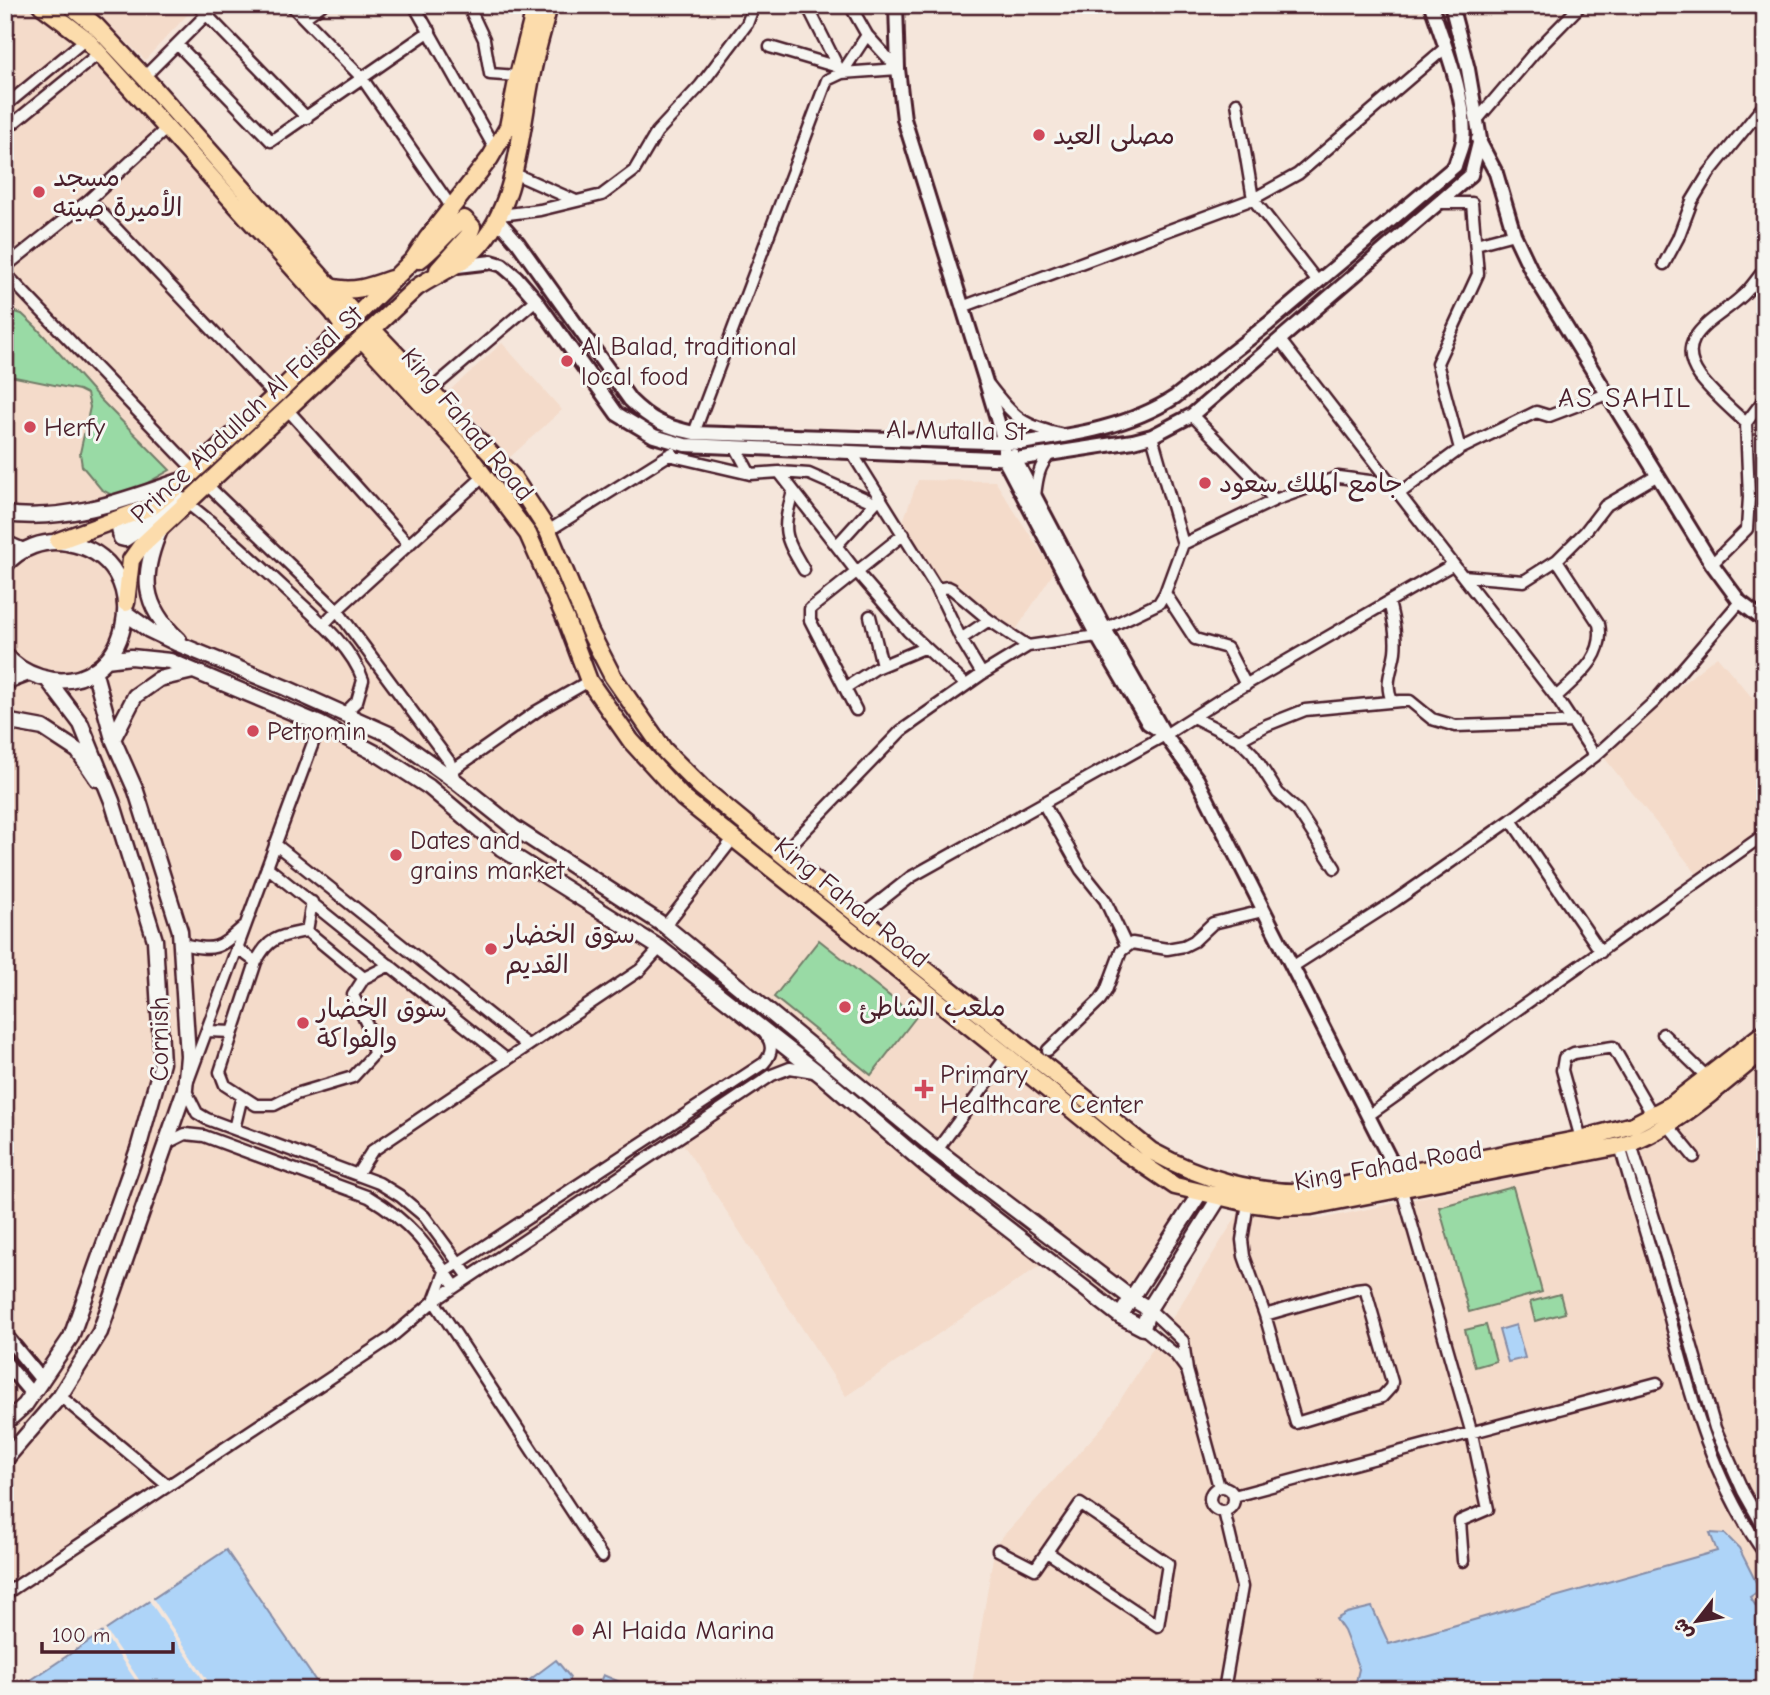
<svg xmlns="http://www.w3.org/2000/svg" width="1770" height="1695" font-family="'Comic Neue','Playpen Sans Arabic',sans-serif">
	<rect width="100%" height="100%" fill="#f5e6db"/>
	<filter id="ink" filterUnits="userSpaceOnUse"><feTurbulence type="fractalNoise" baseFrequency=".0143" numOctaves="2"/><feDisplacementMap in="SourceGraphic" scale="14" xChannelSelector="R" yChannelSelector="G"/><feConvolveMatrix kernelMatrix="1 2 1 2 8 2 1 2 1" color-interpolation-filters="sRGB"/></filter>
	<g filter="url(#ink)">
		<path fill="#f4dbca" d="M5 5H34L73 37 492 492 527 549 581 676 630 747 1096 1135 1200 1198 1107 1315 1044 1263 846 1396 681 1141 5 1604Z
			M88 5H183L190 12 145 60Z
			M502 343 562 410 509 458 449 391Z
			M918 480 995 481 1054 572 1016 630 945 580 937 583 902 524Z
			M1717 656 1765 713V834L1704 883 1599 751Z
			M1765 1054V1620L1750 1597 1760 1590 1739 1548 1710 1533 1718 1551 1389 1644 1358 1612 1347 1613 1336 1620 1344 1631 1359 1669 1354 1690H971L995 1545 1105 1424 1240 1211 1321 1219 1620 1155Z"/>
		<path fill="#99daa5" stroke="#727c68" stroke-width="2" d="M5 309 22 314 36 327 100 399 170 470 119 499 101 489 82 466 80 453 90 407 87 394 79 390 5 375Z
			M819 940 916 1017 871 1075 774 997Z
			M1513 1187 1542 1292 1469 1312 1439 1207Z
			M1560 1294 1565 1313 1535 1321 1530 1302Z
			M1486 1325 1496 1361 1475 1367 1465 1330Z"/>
		<path fill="#aed4f8" stroke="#868ca6" stroke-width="2" d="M1516 1325 1525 1358 1508 1362 1499 1330Z
			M1710 1533 1725 1534 1739 1548 1760 1590 1750 1597 1765 1620V1690H1354L1359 1669 1344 1631 1336 1619 1347 1613 1372 1607 1389 1644 1717 1551Z
			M226 1550 322 1690H16Z
			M556 1660 570 1677 565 1690H516Z
			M603 1675 639 1690H596Z"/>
		<path fill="#f5e6db" d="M152 1597 214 1690H210L148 1599Z
			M105 1629 146 1690H142L102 1631Z"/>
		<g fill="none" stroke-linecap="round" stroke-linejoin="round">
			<defs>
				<path id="minor" d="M197 5 307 118
					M291 5 362 78 452 208
					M414 5 495 149
					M468 5 484 39 490 74 518 76
					M807 5 838 67
					M304 18 322 5
					M177 44 271 141 430 31
					M770 47 838 67 842 73 898 69 867 35 850 5
					M144 77 216 5
					M1237 103 1253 199 1298 174 1445 48
					M5 106 86 39
					M1477 120 1534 53 1581 5
					M5 130 98 54
					M513 173 574 200
					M89 200 275 396
					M1441 203H1472L1478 274 1437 363 1460 449 1536 412 1549 416 1607 394
					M500 215 540 210 602 195 634 171 657 132 700 86 747 24 754 5
					M1476 244 1514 234
					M1664 264 1678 238 1692 201 1709 173 1765 104
					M5 267 89 200 167 128
					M5 273 195 471
					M962 307 1253 199 1317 281
					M1280 340 1556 697 1595 756
					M989 385C1014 418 1023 426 1064 435
					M432 389 536 300
					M287 409 409 545
					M1192 415 1275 500 1338 477 1393 484
					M1746 423C1731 409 1713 394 1700 377 1671 337 1716 320 1740 298 1750 290 1756 279 1765 269
					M694 433 827 80 842 73 867 35
					M736 448 750 474
					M852 453 937 589 961 639 982 674
					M668 455 750 474 779 472 809 474 875 503 881 498
					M779 472 856 571 908 631 966 685
					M207 485 337 610 449 761 457 782
					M793 491C782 532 783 534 804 570
					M1400 493 1460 449
					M1035 496C1037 480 1038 467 1050 454
					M187 503C221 529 251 557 282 586 309 612 351 644 363 680L357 701 344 714
					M548 531 672 453
					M1183 544 1275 500
					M837 545 875 503
					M1712 564 1747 529 1749 497 1746 423 1765 398
					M1463 576 1524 581 1557 560 1585 532 1605 506 1658 475
					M937 589 948 587 952 589 989 620 1028 646
					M1165 593 1195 639 1227 648 1246 685
					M1389 602C1393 618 1397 635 1395 652 1392 671 1384 683 1392 701
					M870 616 882 665
					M323 625 337 610 484 476
					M1105 629 1159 603 1165 593 1183 544 1152 436
					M961 639 989 620
					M845 688 876 668 924 648
					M1556 697C1577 677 1606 657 1599 624L1557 560
					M856 710 810 620V609L904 534
					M1193 717 1239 740 1253 754 1278 793 1298 811 1335 868
					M320 724 185 1089 197 1113 207 1119 379 1183 400 1196 424 1216 469 1277
					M1239 740 1267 725 1305 710 1400 701H1410L1432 719 1456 726 1574 722
					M453 770 537 711 589 681
					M1043 803 1081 870 1105 900 1126 945
					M1511 820 1601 952
					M275 844 527 1045
					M782 854 901 731 982 674 1028 646 1097 636
					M267 867 506 1059
					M312 902 307 931 364 978 390 965
					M859 918 911 877 1165 735 1226 696 1452 565
					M665 926 733 839
					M181 944C216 951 217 950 243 927
					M256 962C269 936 281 936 307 931
					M1292 967 1395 901 1511 820 1595 756 1654 702 1740 602
					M207 1031 233 1032 256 962 237 948
					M233 1032 220 1072 225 1085 256 1105H274L296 1094 353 1077 374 1054 368 1027 353 995 364 978
					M765 1034C773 1044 773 1053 764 1063L445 1272 434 1301 772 1075 790 1068 814 1072
					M1663 1034 1708 1078
					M1048 1050 1100 1000 1106 991 1121 951 1132 943 1167 949 1184 946 1194 941 1213 923 1263 911
					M1369 1115 1765 834
					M1667 1124 1694 1157
					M234 1129 242 1096
					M1581 1139 1562 1070 1564 1058 1574 1053 1613 1047 1653 1116
					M165 1144 185 1134 204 1136 369 1197C411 1222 428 1247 455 1286
					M1631 1144 1671 1273 1715 1428 1743 1491 1765 1530
					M1620 1146C1634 1196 1650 1246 1664 1296 1688 1385 1709 1477 1765 1554
					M937 1150 1007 1056
					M358 1173 372 1151 640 970 660 948
					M1402 1190 1472 1434 1488 1509 1460 1521 1463 1561
					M1248 1203 1242 1240 1244 1256 1265 1315 1296 1423 1382 1397 1391 1387 1392 1382 1365 1288 1356 1289 1265 1315
					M1143 1328 1175 1354 1187 1370 1183 1341 1149 1309
					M1187 1370 1219 1487
					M60 1396 167 1485
					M1210 1499a12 12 0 1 1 24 0a12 12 0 1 1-24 0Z
					M1234 1496 1657 1383
					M998 1550 1035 1569 1080 1504 1168 1564 1158 1626 1047 1552
					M5 1594 389 1339 434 1301 602 1557
					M1224 1690 1242 1587 1224 1511"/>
				<path id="tertiary" d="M896 5 898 69 904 119 986 382 1004 442V459L1097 636 1148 723 1162 732
					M1478 139 1496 173 1514 234 1532 272 1712 564 1740 602 1765 621
					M497 219 518 243 630 400C651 421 666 427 694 433L1021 443C1074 435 1129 427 1175 397L1268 324 1455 166C1457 158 1462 148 1463 140 1468 102 1443 41 1431 5
					M458 266 492 262 502 265 516 277 536 300 617 414 654 436 685 445 1016 459 1133 441 1152 436 1192 415 1471 175 1480 139 1468 69 1451 5
					M1013 455 1105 629 1165 735 1197 779 1397 1173
					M5 683 29 674
					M5 1335 42 1380
					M5 1362 32 1394"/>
				<path id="secondary" d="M5 514C68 522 125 500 182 480
					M135 519 119 527 121 538 125 539 182 500
					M160 530C141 575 141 605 179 640
					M5 543 23 551
					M5 566C19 548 45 539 67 543 163 558 130 704 40 677 27 673 14 666 5 654
					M127 614 149 630 176 643 286 688 391 735 458 783 513 827 665 926 937 1150 1131 1298 1149 1309
					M106 660 131 657 170 661 320 724 381 756 429 787 501 848 660 948 821 1075 926 1165 1120 1316 1143 1328 1149 1309 1219 1198
					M5 721 43 728 78 751 97 779
					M113 739 135 696 159 679 193 671
					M1120 1316 1200 1193
					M5 1423 25 1405 71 1337 138 1149 162 1063 155 940 112 801 81 724 47 679
					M5 1460 60 1396 100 1332 185 1089 188 1056 180 931 136 791 113 739 94 670"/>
				<path id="primary" d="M41 5 86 39 333 312 345 329
					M70 5 96 26 144 77 357 317
					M419 260C436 248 447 230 464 219L472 227 469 235 438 270
					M329 287C353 293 369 287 391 279
					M372 329 512 476 548 531 590 632 613 677 664 750 701 787 782 854 1151 1151C1202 1179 1253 1194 1311 1192L1581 1139 1633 1125 1671 1105 1765 1032
					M362 339 466 452 528 534 566 620 589 681 631 741 683 798 1007 1056 1119 1148 1175 1186 1248 1203 1279 1207 1311 1206 1620 1146C1669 1134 1725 1081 1765 1049
					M58 541 153 506 187 478 275 396 413 260 427 239 490 158 508 127 518 76 536 5
					M126 603 131 560 141 546 416 288C436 274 458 267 475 250 519 207 520 125 533 68 537 47 544 26 549 5"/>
			</defs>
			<use href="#minor" stroke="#4a1f2b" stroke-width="15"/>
			<use href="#tertiary" stroke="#4a1f2b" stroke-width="18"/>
			<use href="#secondary" stroke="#4a1f2b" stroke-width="19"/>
			<use href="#primary" stroke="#4a1f2b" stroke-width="21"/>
			<use href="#minor" stroke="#f6f6f2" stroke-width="10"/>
			<use href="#tertiary" stroke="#f6f6f2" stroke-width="12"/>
			<use href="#secondary" stroke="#f6f6f2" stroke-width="14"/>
			<use href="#primary" stroke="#fcdcac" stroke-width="16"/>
		</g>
	</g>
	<g fill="#d1495b" stroke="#f6f6f2" stroke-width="2.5">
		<circle cx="1039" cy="135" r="7"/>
		<circle cx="39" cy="192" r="7"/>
		<circle cx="567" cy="361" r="7"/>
		<circle cx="30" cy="427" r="7"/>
		<circle cx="1205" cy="483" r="7"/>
		<circle cx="253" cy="731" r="7"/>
		<circle cx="396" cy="855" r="7"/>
		<circle cx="491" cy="949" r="7"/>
		<circle cx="845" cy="1007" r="7"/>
		<circle cx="303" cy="1023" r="7"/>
		<path d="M920.5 1078.5h7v7h7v7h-7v7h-7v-7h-7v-7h7z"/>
		<circle cx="578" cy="1630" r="7"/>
	</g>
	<g text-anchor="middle" stroke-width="6" stroke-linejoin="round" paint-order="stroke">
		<g font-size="26" fill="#4a1f2b" stroke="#f6f6f2" text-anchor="start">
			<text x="1053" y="144">مصلى العيد</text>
			<text x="53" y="186">مسجد<tspan x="53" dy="30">الأميرة صيته</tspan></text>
			<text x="581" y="355">Al Balad, traditional<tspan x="581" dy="30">local food</tspan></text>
			<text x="44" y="436">Herfy</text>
			<text x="1219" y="492">جامع الملك سعود</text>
			<text x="267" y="740">Petromin</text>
			<text x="410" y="849">Dates and<tspan x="410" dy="30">grains market</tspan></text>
			<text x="505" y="943">سوق الخضار<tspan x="505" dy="30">القديم</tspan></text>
			<text x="859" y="1016">ملعب الشاطئ</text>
			<text x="317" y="1017">سوق الخضار<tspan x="317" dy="30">والفواكة</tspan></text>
			<text x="940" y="1083">Primary<tspan x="940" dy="30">Healthcare Center</tspan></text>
			<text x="592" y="1639">Al Haida Marina</text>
		</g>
		<g font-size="26" fill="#4a1f2b" stroke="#f6f6f2">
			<text transform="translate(246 414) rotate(-43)" y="9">Prince Abdullah Al Faisal St</text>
			<text transform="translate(468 424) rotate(50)" y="9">King Fahad Road</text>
			<text transform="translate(956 430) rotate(1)" y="9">Al Mutalla St</text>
			<text transform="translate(852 902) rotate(39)" y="9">King Fahad Road</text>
			<text transform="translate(159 1039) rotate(-90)" y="9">Cornish</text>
			<text transform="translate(1388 1165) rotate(-10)" y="9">King Fahad Road</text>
		</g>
		<g font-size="28" letter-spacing="2" fill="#4a1f2b" stroke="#f6f6f2">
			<text x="1625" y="407">AS SAHIL</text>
		</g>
	</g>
	<rect width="1770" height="1695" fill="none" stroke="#f6f6f2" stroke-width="28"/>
	<rect x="14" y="14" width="1742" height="1667" fill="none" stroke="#4a1f2b" stroke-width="2.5" filter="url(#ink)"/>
	<g transform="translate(1697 1621) rotate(239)" stroke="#f6f6f2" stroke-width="5" paint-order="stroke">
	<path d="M0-5L12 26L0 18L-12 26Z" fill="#4a1f2b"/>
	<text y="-10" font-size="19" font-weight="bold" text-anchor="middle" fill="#4a1f2b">ش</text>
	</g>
	<path d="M42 1642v10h131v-10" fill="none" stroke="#4a1f2b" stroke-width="3.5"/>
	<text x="52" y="1642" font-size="21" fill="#4a1f2b" stroke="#f6f6f2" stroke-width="5" paint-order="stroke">100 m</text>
</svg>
